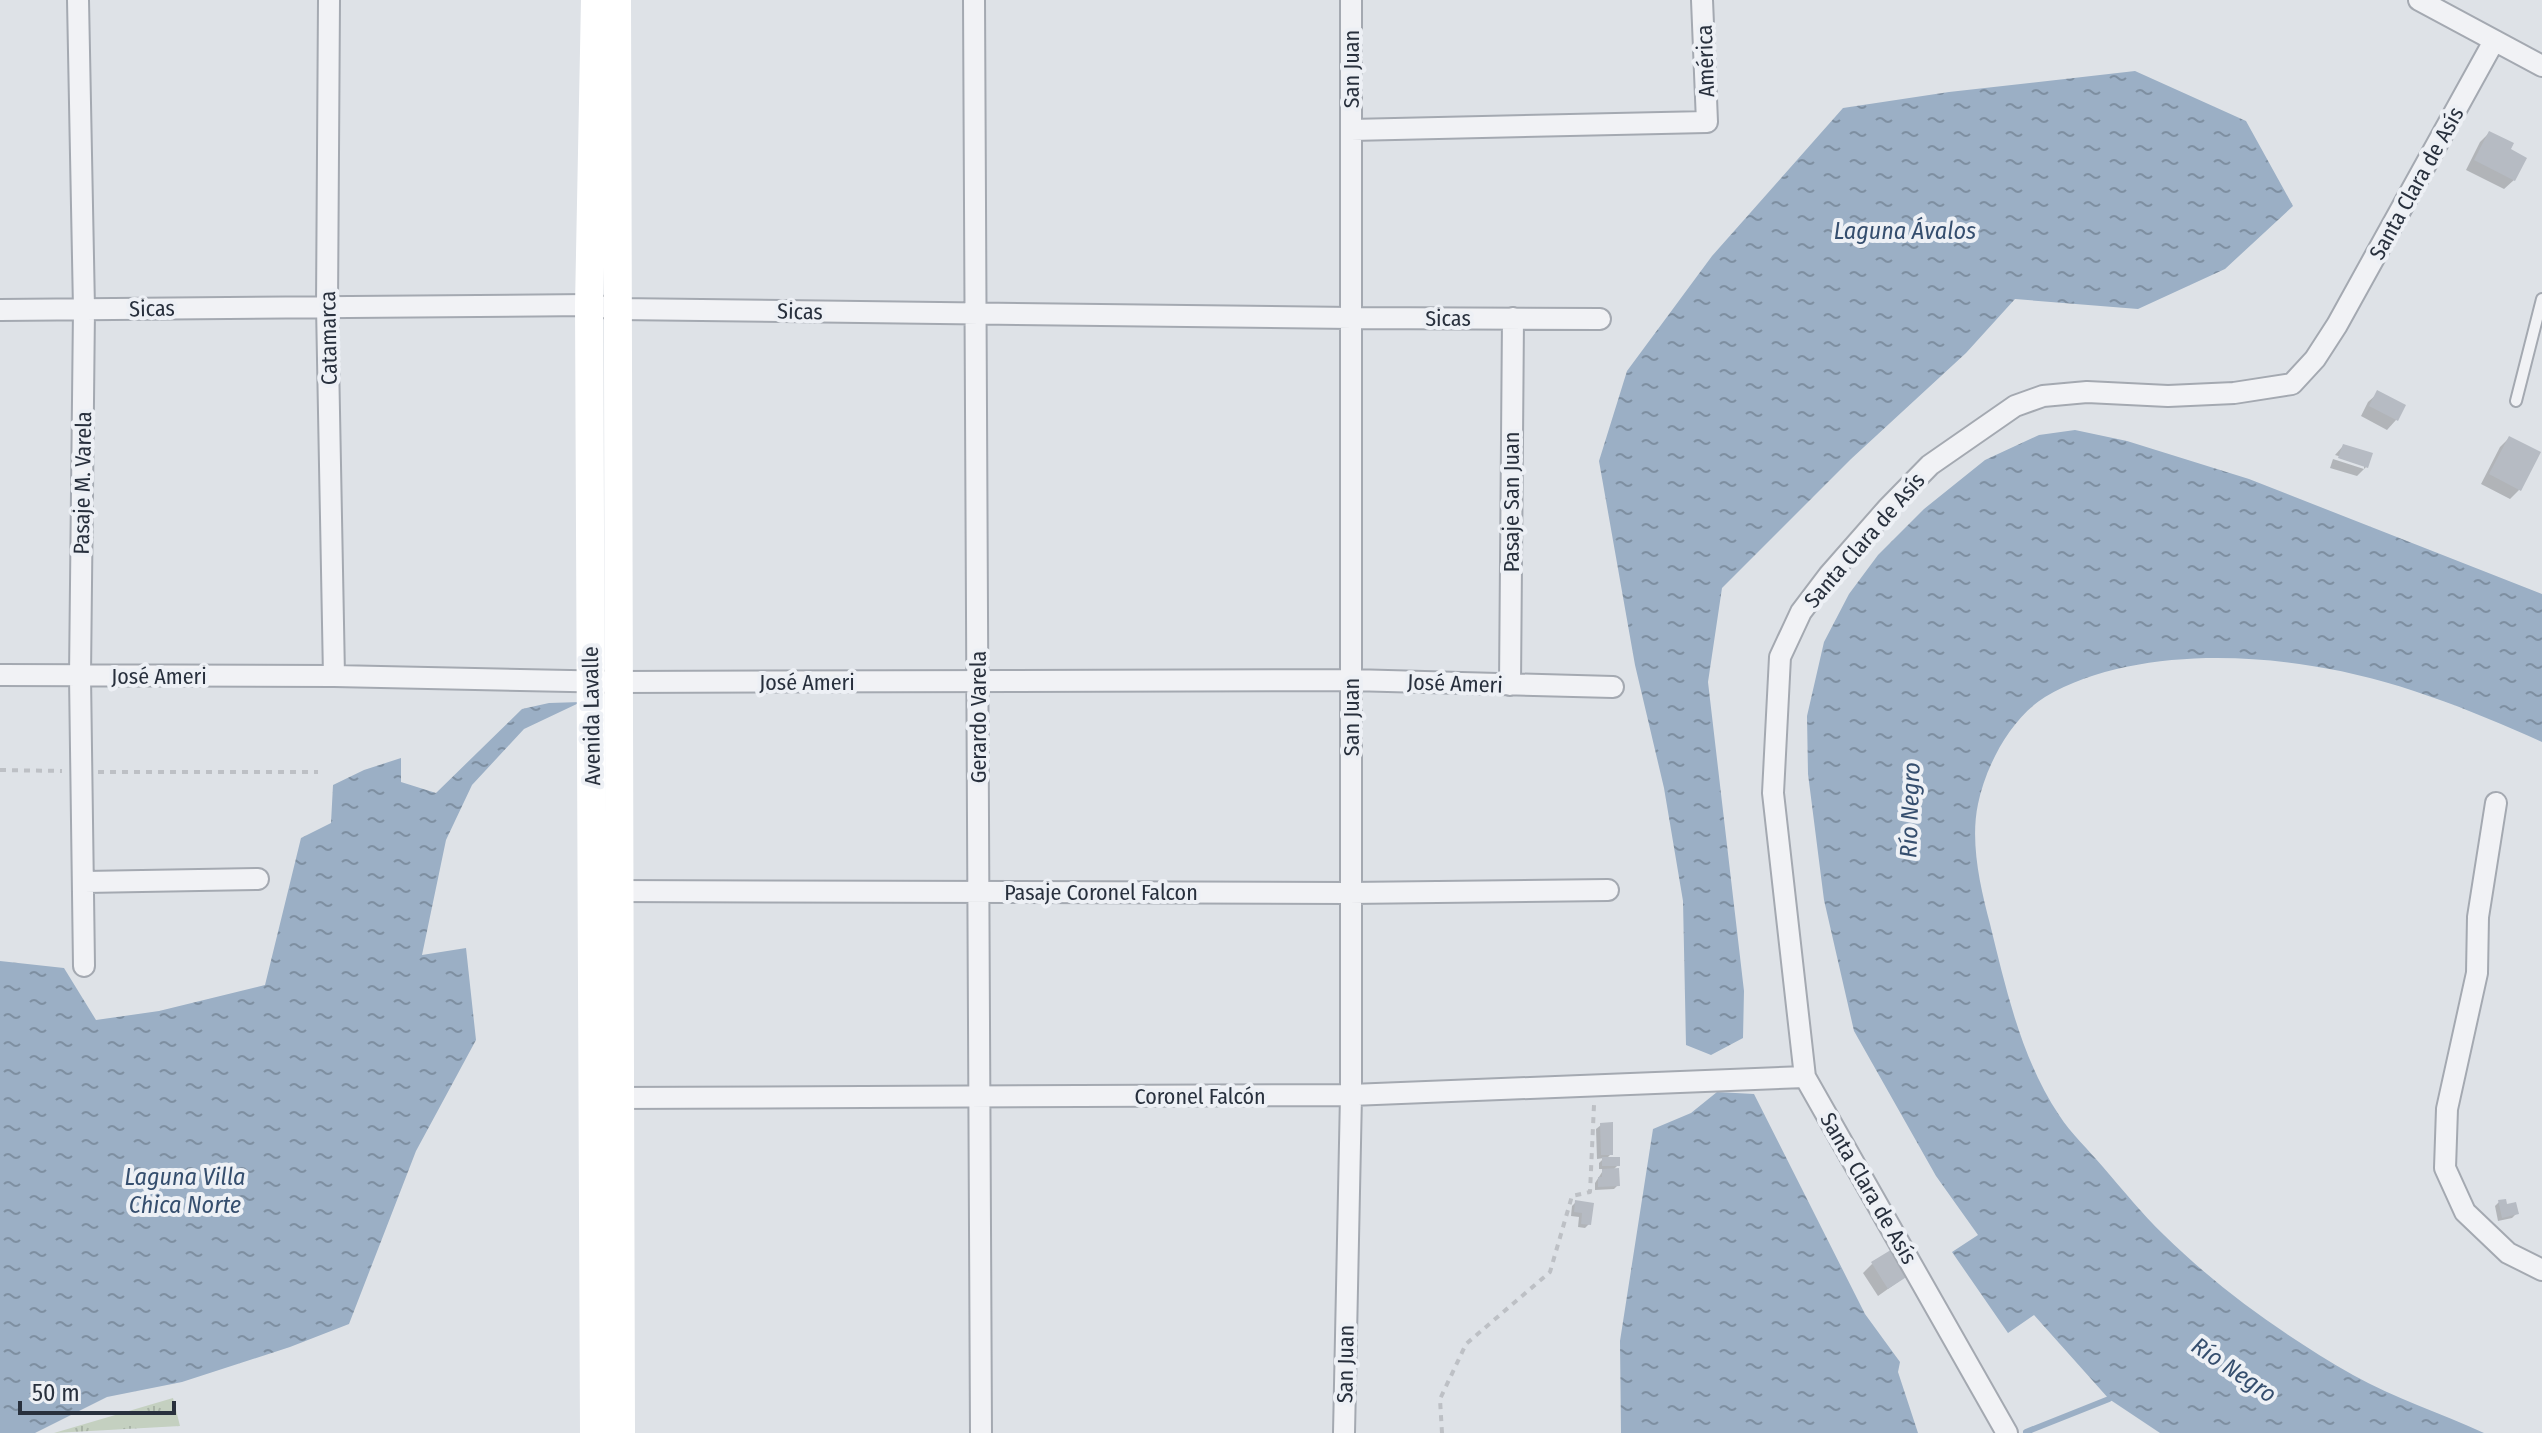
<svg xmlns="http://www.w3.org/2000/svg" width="2542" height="1433" font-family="'Fira Sans Condensed',sans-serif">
	<defs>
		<pattern id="park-tufts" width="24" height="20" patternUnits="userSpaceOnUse" patternTransform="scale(2)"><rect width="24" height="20" fill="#c4d0c0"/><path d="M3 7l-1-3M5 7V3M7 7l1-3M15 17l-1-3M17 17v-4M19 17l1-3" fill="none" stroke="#a8b3a6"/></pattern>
		<pattern id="water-ripples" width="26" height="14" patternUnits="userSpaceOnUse" patternTransform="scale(2)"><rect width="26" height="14" fill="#9bafc5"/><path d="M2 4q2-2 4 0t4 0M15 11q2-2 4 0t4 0" fill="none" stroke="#7e8fa1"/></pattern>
	</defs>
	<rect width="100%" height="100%" fill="#dee2e7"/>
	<path fill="url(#park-tufts)" d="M173 1398 180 1426 54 1433Z"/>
	<path fill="url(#water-ripples)" d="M2135 71 2246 121 2293 206 2225 269 2138 309 2015 299 1966 353 1851 459 1722 588 1708 682 1744 991 1743 1038 1711 1055 1686 1045 1683 901 1664 788 1635 665 1599 461 1627 371 1712 256 1843 108 1949 92Z
		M2075 430 2127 441 2249 479 2542 594V742C2469 709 2391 678 2312 666 2229 652 2120 653 2045 697 2011 718 1986 765 1978 804 1970 842 1980 886 1990 924 2006 989 2021 1058 2059 1115 2071 1134 2089 1150 2103 1167 2123 1190 2142 1214 2164 1235 2220 1290 2285 1336 2353 1375 2394 1398 2441 1413 2484 1433H2160L2109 1399 2034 1315 2008 1333 1952 1252 1978 1235 1936 1176 1854 1031 1824 900 1808 774 1807 716 1824 642 1849 594 1878 555 1924 509 1985 460 2039 435Z
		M581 702 524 729 472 785 446 840 422 955 466 948 476 1040 416 1151 349 1324 290 1347 182 1382 107 1397 35 1433H0V961L64 968 96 1020 159 1011 265 985 301 838 331 823 333 785 364 770 401 758V782L436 793 522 709 549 703Z
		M1717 1092 1754 1094 1865 1314 1900 1362 1898 1372 1918 1433H1621L1620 1341 1653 1129 1691 1113Z"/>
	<path fill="#0003" d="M2489 133 2508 150 2514 180 2504 189 2466 170 2480 142Z
		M2378 393 2403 406 2396 420 2387 430 2361 416 2368 402Z
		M2509 438 2519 490 2510 499 2481 484 2500 447Z
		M2343 446 2366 467 2357 476 2330 468 2333 459 2364 469V464L2335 455Z
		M1601 1125 1611 1154 1606 1159 1618 1165 1612 1171 1618 1185 1614 1189 1595 1190V1183L1604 1169H1599V1163L1604 1158 1597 1159 1596 1129Z
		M1576 1202 1589 1224 1585 1228 1578 1227 1579 1217 1571 1216 1572 1206Z
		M2499 1202 2516 1214 2512 1218 2498 1221 2495 1206Z
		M1872 1264 1909 1274 1878 1296 1863 1273Z"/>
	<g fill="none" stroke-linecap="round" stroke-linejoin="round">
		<path stroke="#9bafc5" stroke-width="6" d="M2026 1432 2109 1399"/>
	</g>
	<path fill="#b6bbc3" d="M2489 131 2514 143 2511 149 2527 158 2515 181 2474 160Z
		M2377 390 2406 405 2398 421 2369 406Z
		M2509 436 2541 452 2521 491 2489 474Z
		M2343 444 2373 453 2368 468 2338 458Z
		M1613 1122V1155H1601L1600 1123Z
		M1602 1157H1620V1166H1602Z
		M1619 1168 1620 1186 1598 1187V1177H1602V1169Z
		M2506 1199 2507 1204 2516 1202 2519 1214 2502 1218 2498 1200Z
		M1575 1200 1594 1203 1591 1225 1581 1224 1582 1213 1574 1212Z
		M1894 1248 1911 1274 1888 1289 1871 1262Z"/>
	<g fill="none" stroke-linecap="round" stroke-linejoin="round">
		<defs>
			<path id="service" d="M2516 401 2542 299"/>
			<path id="minor" d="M78 0 84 309 80 676 84 966
				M329 0 327 306 334 676
				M974 0 981 1433
				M2419 0 2542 66
				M1351 130 1707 122 1702 0
				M0 310 589 305 618 309 1352 318 1600 319
				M0 675 334 676 619 682 1351 680 1613 687
				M1510 685 1513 318
				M2496 803 2478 917 2477 973 2447 1109 2445 1168 2465 1212 2508 1253 2542 1270
				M85 882 258 879
				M606 891 1349 893 1608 890
				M610 1098 1351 1095 1805 1077
				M1344 1433 1351 1095V0
				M2007 1433 1805 1077 1773 793 1780 657 1801 612 1829 575 1887 509 1930 465 2015 406 2043 396 2087 392 2168 396 2234 393 2292 384 2315 359 2337 325 2494 41"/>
		</defs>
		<use href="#service" stroke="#a4a9b1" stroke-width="14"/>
		<use href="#minor" stroke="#a4a9b1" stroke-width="24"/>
		<path stroke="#bdc0c5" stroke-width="4" stroke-dasharray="6 6" stroke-linecap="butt" d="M0 770 62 771
			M98 772H318
			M1442 1433 1440 1399 1466 1344 1550 1272 1572 1196 1590 1192 1594 1105"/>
		<use href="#service" stroke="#f1f2f5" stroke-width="10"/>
		<use href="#minor" stroke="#f1f2f5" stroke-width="20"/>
		<path stroke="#fff" stroke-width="28" d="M617 0 621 1433
			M594 1433 589 305 595 0"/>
	</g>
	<g text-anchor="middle" stroke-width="8" stroke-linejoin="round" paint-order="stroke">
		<g font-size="22" fill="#28303d" stroke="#edf0f5">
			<text transform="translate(1705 61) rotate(-92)" y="8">América</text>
			<text transform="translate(1351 69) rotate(-90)" y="8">San Juan</text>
			<text transform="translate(2416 183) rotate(-61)" y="8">Santa Clara de Asís</text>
			<text transform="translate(152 308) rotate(-1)" y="8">Sicas</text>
			<text transform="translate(800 311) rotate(1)" y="8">Sicas</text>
			<text x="1448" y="326">Sicas</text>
			<text transform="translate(328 338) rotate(-91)" y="8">Catamarca</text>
			<text transform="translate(82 483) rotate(-89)" y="8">Pasaje M. Varela</text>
			<text transform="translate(1511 502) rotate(-90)" y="8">Pasaje San Juan</text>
			<text transform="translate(1864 540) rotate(-49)" y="8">Santa Clara de Asís</text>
			<text x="159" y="684">José Ameri</text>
			<text x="807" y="690">José Ameri</text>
			<text transform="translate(1455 683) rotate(2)" y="8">José Ameri</text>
			<text transform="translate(591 716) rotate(-91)" y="8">Avenida Lavalle</text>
			<text transform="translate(978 717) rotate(-90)" y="8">Gerardo Varela</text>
			<text transform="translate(1351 717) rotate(-90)" y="8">San Juan</text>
			<text x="1101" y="900">Pasaje Coronel Falcon</text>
			<text x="1200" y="1104">Coronel Falcón</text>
			<text transform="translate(1869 1188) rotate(60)" y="8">Santa Clara de Asís</text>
			<text transform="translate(1345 1364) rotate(-89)" y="8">San Juan</text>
		</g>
		<g font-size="24" font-style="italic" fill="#354e6e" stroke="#edf0f5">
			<text x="1905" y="239">Laguna Ávalos</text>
			<text transform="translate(1910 810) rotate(-88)" y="8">Río Negro</text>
			<text x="185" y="1185">Laguna Villa<tspan x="185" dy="28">Chica Norte</tspan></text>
			<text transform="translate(2234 1370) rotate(34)" y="8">Río Negro</text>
		</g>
	</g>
	<path d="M20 1401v12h154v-12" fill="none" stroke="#28303d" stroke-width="4"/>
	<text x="32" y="1401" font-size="24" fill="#28303d" stroke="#edf0f5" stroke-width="6" paint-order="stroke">50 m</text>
</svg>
